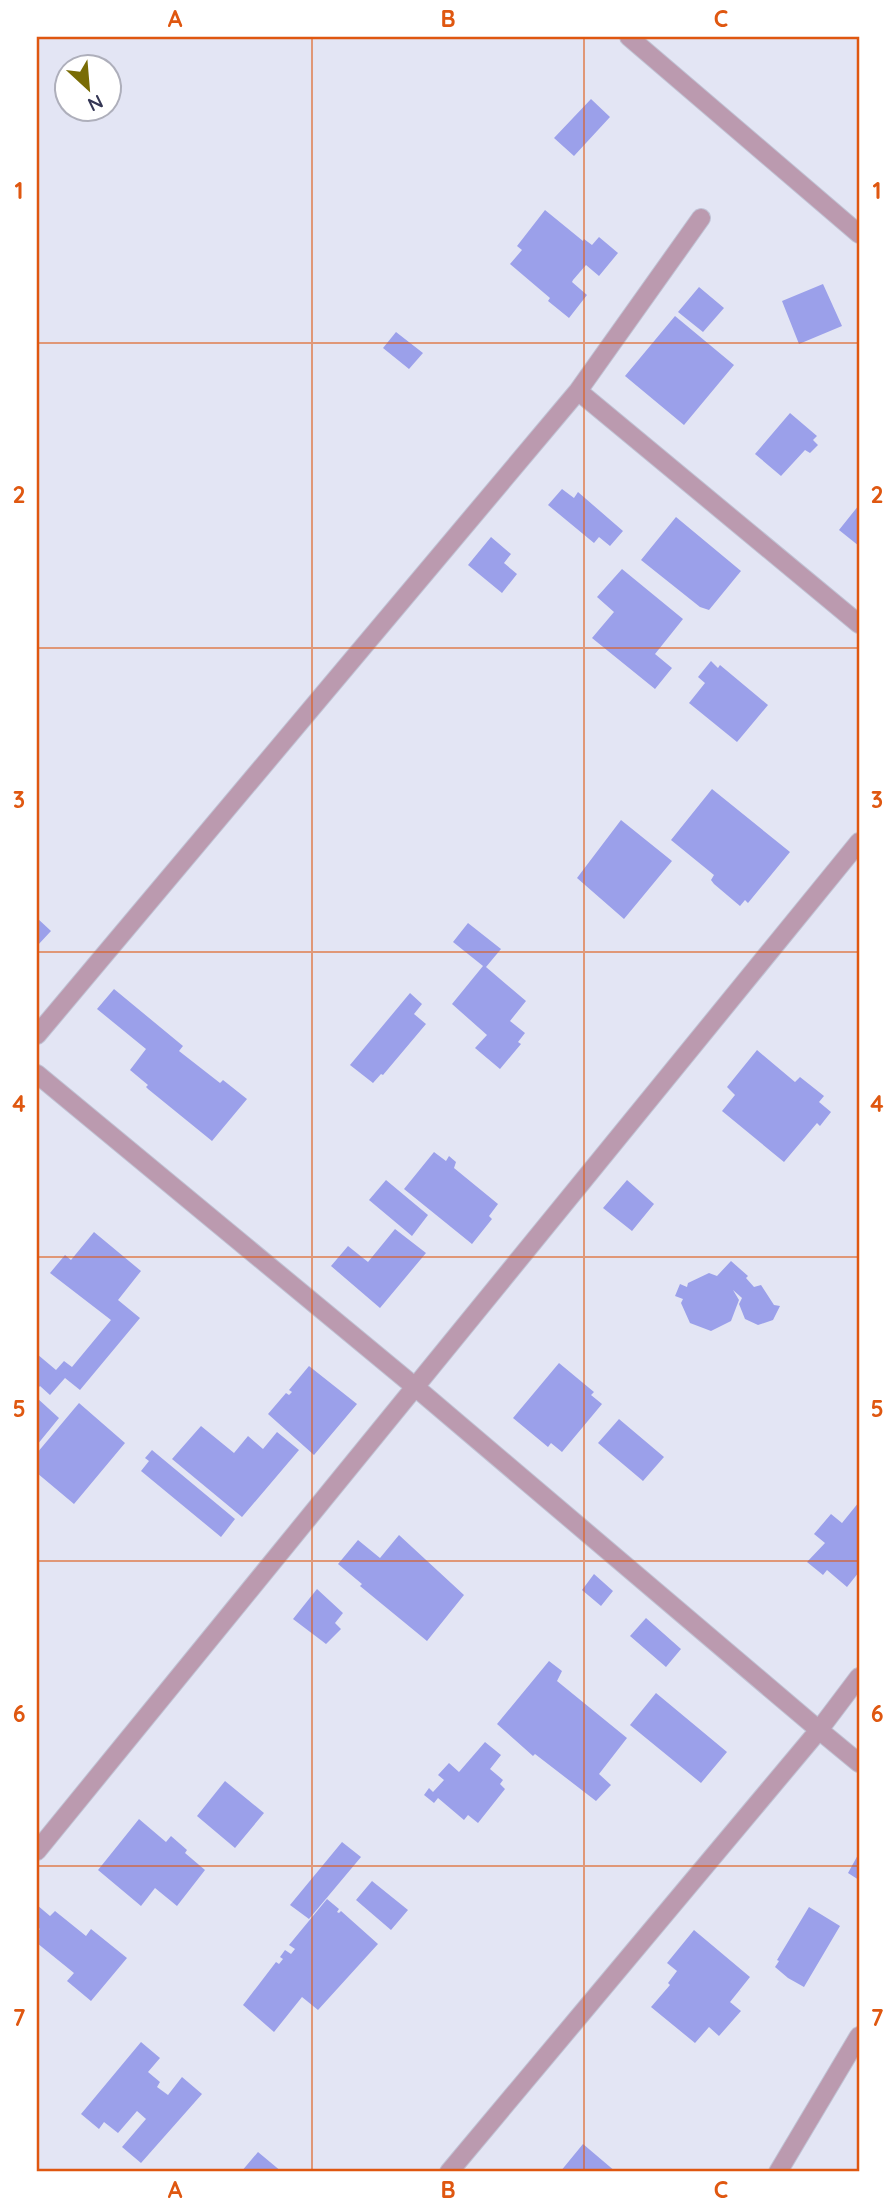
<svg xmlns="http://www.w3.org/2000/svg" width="896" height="2209" font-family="Quicksand,sans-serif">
	<rect width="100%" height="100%" fill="#e3e5f4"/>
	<path fill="#9ba0ea" d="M591 99 610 117 574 156 554 138Z
		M545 210 583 241 584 239 592 245 599 237 618 253 599 276 586 265 573 280 572 282 587 295 569 318 548 301 550 298 510 264 522 250 517 246Z
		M823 284 842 326 799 344 782 301Z
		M699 287 724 308 703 332 678 312Z
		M675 316 734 365 684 425 625 376Z
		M396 332 423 353 409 369 383 348Z
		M790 413 817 436 813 440 818 445 810 453 805 450 781 476 755 454Z
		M562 489 574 498 578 492 623 531 610 546 599 537 594 543 548 505Z
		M859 505V546L839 530Z
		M676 517 741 571 709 610 700 607 641 560Z
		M491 537 511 554 504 563 517 574 502 593 468 565Z
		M622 569 683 619 655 654 672 668 655 689 592 638 614 612 597 597Z
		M711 661 718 668 720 665 768 705 737 742 689 703 705 683 698 677Z
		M712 789 790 852 748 903 745 900 740 906 714 884 711 880 714 875 671 840Z
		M621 820 672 861 624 919 577 878Z
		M37 918 51 931 37 946Z
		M468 923 501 949 486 967 526 1001 510 1021 525 1033 518 1042 521 1044 500 1069 475 1048 487 1035 452 1004 483 966 453 942Z
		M114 989 183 1046 179 1051 220 1083 223 1080 247 1099 212 1141 148 1089 146 1087 148 1085 130 1070 146 1049 97 1009Z
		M410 993 422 1004 414 1014 426 1024 383 1075 381 1074 373 1083 350 1065Z
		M757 1050 795 1082 800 1077 824 1096 819 1102 831 1112 820 1126 817 1123 784 1162 722 1111 735 1095 727 1087Z
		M434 1152 446 1161 449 1156 456 1162 454 1168 498 1204 489 1216 492 1219 472 1244 404 1189Z
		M386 1180 428 1215 412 1236 369 1200Z
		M627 1180 654 1204 632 1231 603 1208Z
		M395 1229 426 1253 380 1308 331 1266 348 1246 368 1262Z
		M94 1232 141 1271 118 1300 140 1318 80 1390 65 1378 50 1395 40 1386 37 1389V1354L56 1370 64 1361 72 1367 111 1320 50 1273 65 1255 71 1260Z
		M731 1261 748 1276 746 1278 754 1287 761 1285 774 1305 780 1306 773 1320 758 1325 745 1319 739 1304 742 1298 733 1290 739 1300 731 1321 711 1331 690 1323 681 1303 683 1299 675 1296 680 1284 687 1287 688 1283 709 1273 717 1276Z
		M559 1363 594 1392 591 1395 602 1404 562 1452 551 1443 548 1447 513 1418Z
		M309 1366 357 1404 314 1455 268 1414 286 1393 289 1395 292 1392 289 1390Z
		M37 1398 59 1418 37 1445Z
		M79 1403 125 1443 74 1504 37 1473V1453Z
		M619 1419 664 1457 643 1481 598 1443Z
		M201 1426 234 1453 248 1436 263 1449 277 1432 299 1450 242 1517 172 1459Z
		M152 1450 235 1519 221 1537 141 1471 149 1461 145 1458Z
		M859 1502V1572L847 1587 827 1570 823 1575 807 1562 825 1543 814 1534 831 1514 842 1523Z
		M399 1535 464 1595 427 1641 360 1586 362 1584 338 1564 358 1540 380 1558Z
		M594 1574 613 1591 601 1606 582 1590Z
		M317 1589 343 1613 335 1623 341 1629 326 1644 293 1619Z
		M646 1618 681 1649 666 1667 630 1636Z
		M549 1661 562 1671 557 1681 627 1738 599 1774 611 1785 596 1801 535 1754 533 1756 497 1724Z
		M656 1693 727 1752 701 1783 630 1725Z
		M485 1742 501 1755 490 1769 503 1780 500 1784 505 1789 478 1823 468 1815 464 1820 438 1798 434 1803 424 1795 429 1788 433 1792 444 1780 438 1775 449 1763 459 1772Z
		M225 1781 264 1813 235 1848 197 1816Z
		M139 1819 166 1842 171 1836 187 1850 185 1853 205 1870 177 1906 155 1888 141 1906 98 1870Z
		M342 1842 361 1857 309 1919 290 1905Z
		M859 1853V1880L848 1873Z
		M372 1881 408 1910 391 1930 356 1900Z
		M327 1899 339 1909 337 1912 339 1913 341 1911 378 1944 318 2010 302 1997 274 2032 243 2005 276 1962 279 1964 283 1959 280 1957 285 1950 291 1954 295 1949 289 1945Z
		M37 1905 50 1916 55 1911 86 1936 91 1929 127 1958 91 2001 67 1981 74 1973 37 1943V1932L40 1929 37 1927Z
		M809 1907 840 1926 804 1987 788 1978 775 1967 779 1961 777 1960Z
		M694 1930 750 1977 730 2002 741 2011 719 2036 709 2027 695 2043 651 2007 670 1985 668 1983 677 1971 667 1963Z
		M141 2042 160 2058 148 2072 160 2082 157 2087 168 2095 182 2077 202 2094 141 2163 122 2147 146 2119 137 2111 118 2133 104 2122 99 2129 81 2114Z
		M583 2144 616 2172H560Z
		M258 2152 282 2172H241Z"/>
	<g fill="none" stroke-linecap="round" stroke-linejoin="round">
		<defs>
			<path id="street" d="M629 37 859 234
				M578 391 859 624
				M37 1035 578 391 701 218
				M37 1074 414 1386 819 1730 859 1677
				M37 1851 859 842
				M449 2172 819 1730 859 1763
				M778 2172 859 2036"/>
		</defs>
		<use href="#street" stroke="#c0c2d4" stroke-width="20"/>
		<use href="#street" stroke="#bb9aaf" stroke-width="18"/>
	</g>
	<path fill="none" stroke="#df5710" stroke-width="2" stroke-opacity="0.55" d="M312 37V2172M584 37V2172M37 343H859M37 648H859M37 952H859M37 1257H859M37 1561H859M37 1866H859"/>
	<rect width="896" height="2209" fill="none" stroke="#ffffff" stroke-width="77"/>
	<g transform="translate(88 88) rotate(154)"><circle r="33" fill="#ffffff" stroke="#aeafbb" stroke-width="2"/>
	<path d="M0-5L12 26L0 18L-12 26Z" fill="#796c05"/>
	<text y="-10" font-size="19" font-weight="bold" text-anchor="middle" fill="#343654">N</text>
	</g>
	<rect x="38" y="38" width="820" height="2132" fill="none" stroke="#df5710" stroke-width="2.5"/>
	<g font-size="23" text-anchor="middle" font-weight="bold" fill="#df5710">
		<text x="175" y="27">A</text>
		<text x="448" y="27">B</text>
		<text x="721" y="27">C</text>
		<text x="19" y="199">1</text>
		<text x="877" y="199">1</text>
		<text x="19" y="503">2</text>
		<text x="877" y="503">2</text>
		<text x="19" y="808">3</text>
		<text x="877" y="808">3</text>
		<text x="19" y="1112">4</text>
		<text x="877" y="1112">4</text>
		<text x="19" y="1417">5</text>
		<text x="877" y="1417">5</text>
		<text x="19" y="1722">6</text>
		<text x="877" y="1722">6</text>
		<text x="19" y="2026">7</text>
		<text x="877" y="2026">7</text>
		<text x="175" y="2198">A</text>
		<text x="448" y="2198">B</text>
		<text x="721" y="2198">C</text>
	</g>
</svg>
